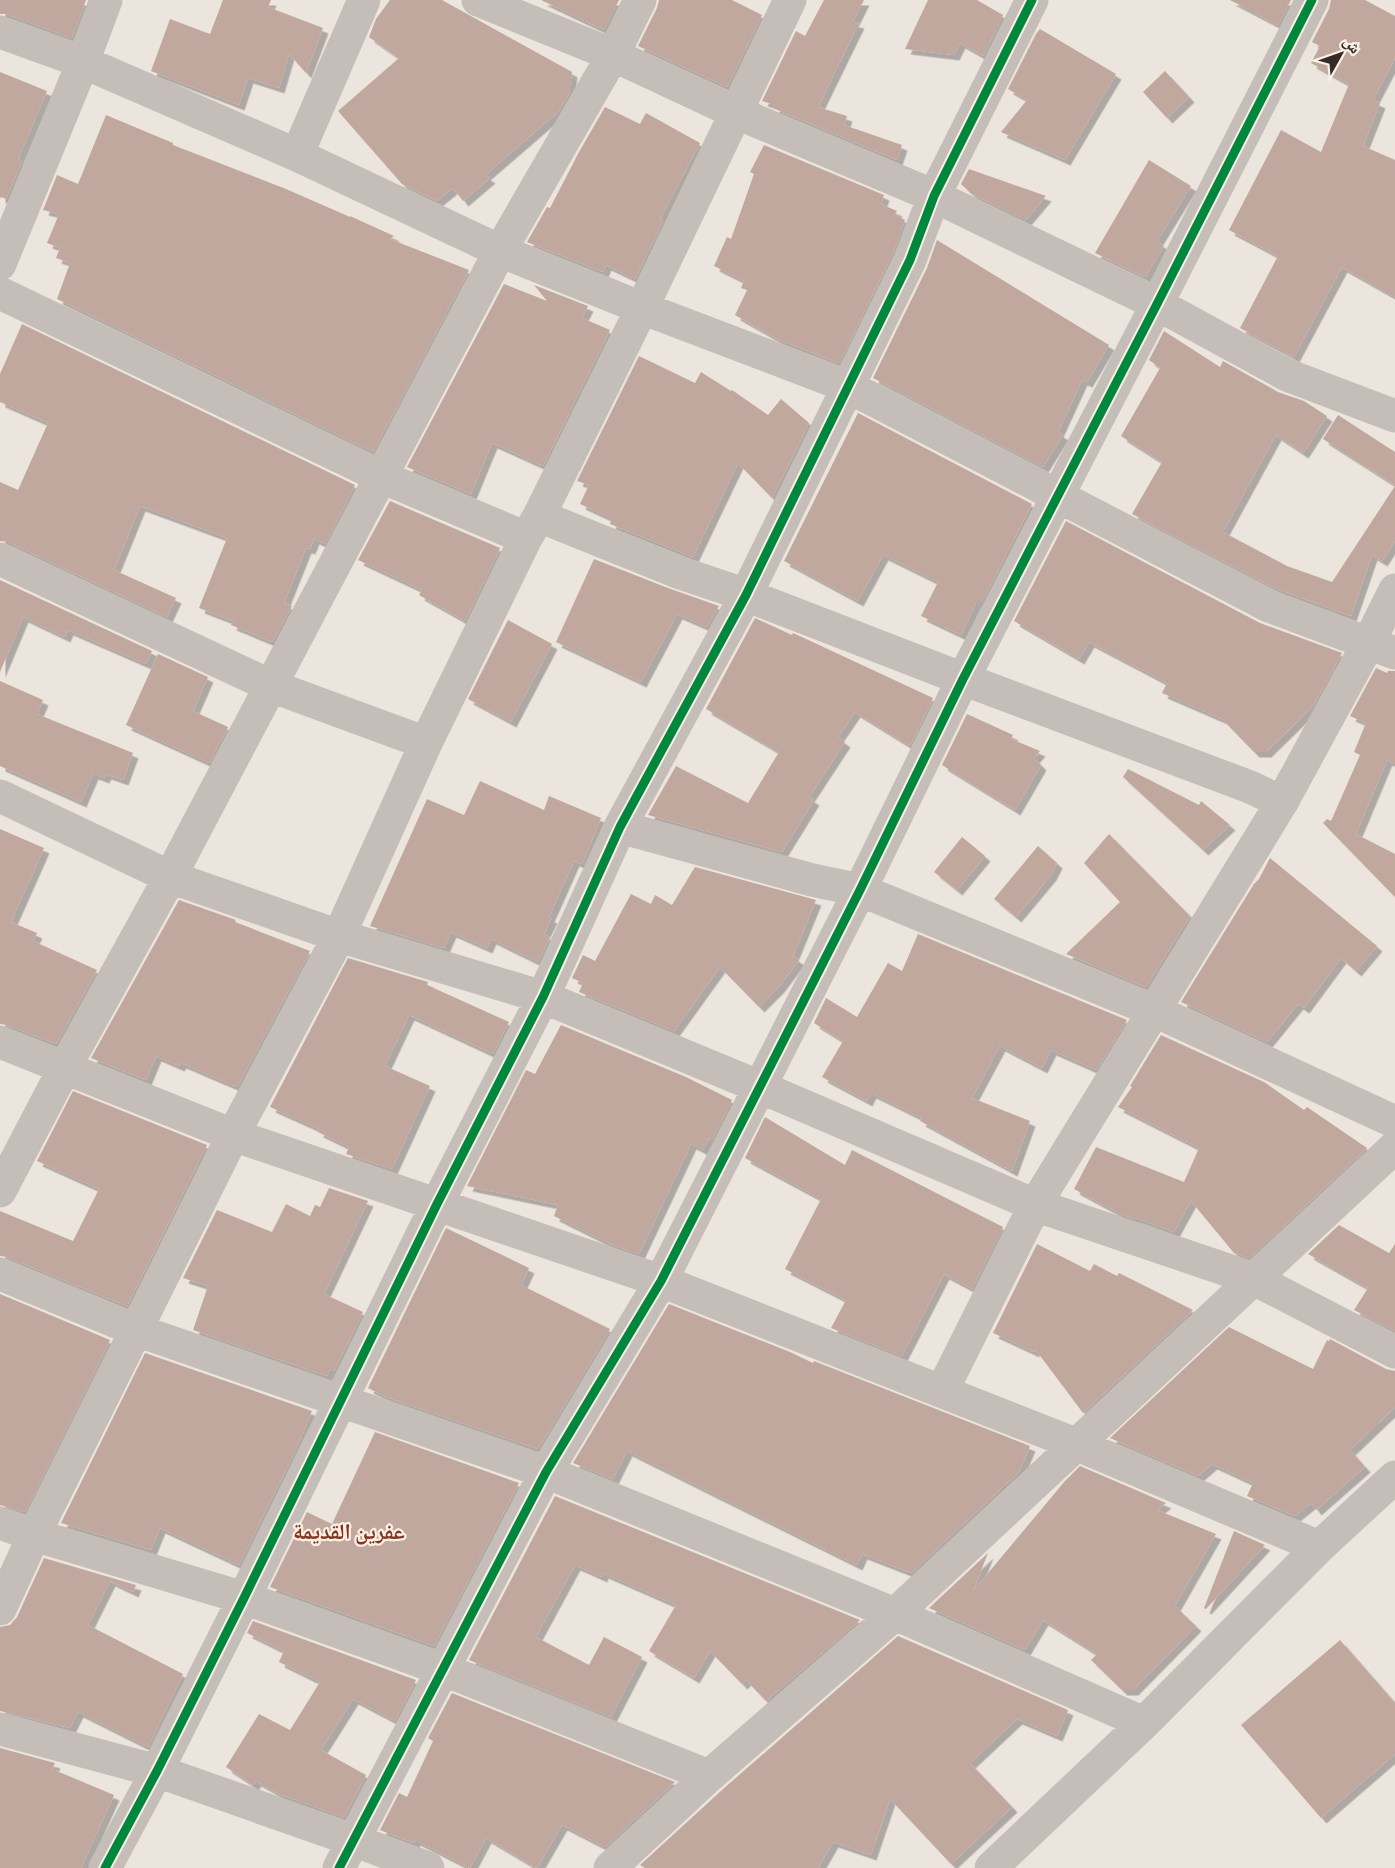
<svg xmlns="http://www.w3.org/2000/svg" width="1395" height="1868" font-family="Barlow,'Noto Naskh Arabic',sans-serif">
	<defs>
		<filter id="shadow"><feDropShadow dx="5.5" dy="5.5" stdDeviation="0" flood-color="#0004"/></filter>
	</defs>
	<rect width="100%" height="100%" fill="#ece5de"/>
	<path fill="#c0a89f" filter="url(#shadow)" d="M0 0H86L72 38 6 14H0Z
		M223 0H271L268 7 323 28 306 73 289 54 279 88 248 78 239 105 151 71 170 19 210 34Z
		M390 0H442L572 72 569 94 558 112 485 175 490 178 463 201 453 188 437 201 402 184 338 111 399 58 369 37 376 19Z
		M541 0H619L604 30Z
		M659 0H732L762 15 727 87 638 46 657 8Z
		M824 0H864L853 22 859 23 818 107 847 116 844 125 902 145 897 160 773 108 775 105 762 101 796 31 805 36Z
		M928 0H977L1003 15 983 56 960 43 954 55 905 49Z
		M1230 0H1291L1278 25Z
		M1331 0H1365L1395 16V58L1373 100 1380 103 1363 146 1395 160V297L1342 267 1294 357 1240 328 1278 256 1229 230 1281 130 1321 152 1349 84 1311 63 1320 46 1312 42 1329 9Z
		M1040 29 1116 74 1065 160 1001 132 1027 100 1008 89 1036 34Z
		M1165 71 1189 97 1167 118 1143 92Z
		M0 72 47 91 18 159 22 161 6 199 1 197 0 199Z
		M605 107 640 124 646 113 700 143 660 219 663 221 635 279 606 265 603 272 527 242 547 207 550 208 579 152Z
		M106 115 173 143V145L286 189 350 217V216L394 236 390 239 469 270 373 452 57 299 70 263 56 258 60 248 47 243 59 214 43 210 57 175 78 184Z
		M764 145 884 195 881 204 897 211 895 214 905 220 893 253 839 363 779 340 735 315 747 290 741 288 744 281 714 266 727 237 731 239 754 174 750 172Z
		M1149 160 1191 186 1157 241 1164 246 1145 277 1095 253Z
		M969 169 1046 196 1026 220 972 194 961 184Z
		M937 240 1109 345 1087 382 1082 380 1058 432 1063 435 1043 467 873 378 927 268Z
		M504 284 547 301 534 285 588 306 582 318 610 330 543 466 492 443 471 494 407 467Z
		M22 324 355 485 325 544 314 539 310 549 306 548 284 603 292 606 272 642 231 625 233 621 199 608 227 538 140 506 114 570 176 598 167 617 8 542 0 541V482L18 490 48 423 0 402V374Z
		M1164 331 1220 367 1223 361 1278 392 1304 401 1327 416 1303 453 1276 435 1223 532 1287 566 1332 582 1395 486V541L1382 561 1372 555 1351 616 1277 589 1132 514 1162 462 1121 436 1160 368 1149 360Z
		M639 356 695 383 701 372 731 391 732 390 768 415 781 399 809 423 772 498 738 463 693 557 610 524 612 519 580 504 589 485 577 481Z
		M858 413 1032 504 982 602H976L961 635 921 616 938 582 883 555 858 601 784 561Z
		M1338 415 1395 452V485L1323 439Z
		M390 501 500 548 465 621 419 595 422 590 358 560Z
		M1066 521 1260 623 1342 653 1313 706 1266 752H1254L1222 719 1162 693 1167 683 1089 642 1079 659 1014 621Z
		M594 559 668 588 719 606 707 627 677 614 641 682 556 642Z
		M0 580 152 651 146 664 68 630 65 637 23 617 0 672Z
		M755 618 792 635 793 633 804 638 933 698 910 746 855 712 838 737 845 742 809 797 814 800 782 852 648 815 676 766 748 803 779 752 706 709Z
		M508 620 552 644 511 722 468 699Z
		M158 654 208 677 193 711 228 727 209 763 126 725Z
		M1376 668 1387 673 1388 671H1395V764L1387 760 1356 834 1395 854V897L1323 823 1327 819 1331 821 1360 755 1354 752 1366 723 1350 716Z
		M0 681 43 700 37 714 133 753 123 780 106 774 104 778 93 774 81 802 0 766Z
		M967 714 1013 735 1011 739 1040 751 1034 758 1041 765 1015 810 942 765Z
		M1128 769 1199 805 1201 801 1230 825 1203 850 1123 777Z
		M480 781 544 810 549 796 601 818 582 864 574 861 549 917 552 918 544 934 550 937 538 962 491 939 487 948 451 932 444 948 370 926 427 799 464 815Z
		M0 829 44 848 11 922 37 933 33 941 97 970 56 1044 7 1025 0 1024Z
		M1109 834 1190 916 1146 987 1066 954 1120 902 1084 863Z
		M962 837 985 856 957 890 934 872Z
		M1038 846 1057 863 1051 875 1016 917 994 899Z
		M1270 858 1377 946 1356 971 1341 958 1304 1008 1298 1004 1267 1042 1181 1002 1254 884 1259 879Z
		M695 867 816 900 793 956 799 960 779 987 759 1007 720 967 674 1031 579 992 583 983 572 978 583 955 595 961 631 894 651 904 655 895 672 905Z
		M179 900 236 920 235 922 310 951 237 1087 181 1063 179 1066 156 1056 146 1080 91 1058Z
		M918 934 1127 1020 1096 1070 1051 1050 1042 1068 1000 1046 972 1098 1030 1121 1012 1171 920 1121 922 1118 871 1093 867 1101 822 1077 843 1041 814 1023 826 998 857 1017 888 963 902 971Z
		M348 958 428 982 427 985 509 1022 493 1054 409 1015 385 1066 430 1086 392 1169 346 1154 349 1147 318 1132 319 1129 270 1107Z
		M561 1025 686 1077 732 1100 712 1140 708 1139 703 1150 691 1144 639 1254 610 1244 554 1216 558 1205 467 1186 526 1070 535 1074Z
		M1161 1035 1264 1082 1304 1110 1307 1107 1367 1148 1249 1258 1234 1253 1191 1201 1174 1232 1136 1218 1135 1219 1120 1214 1074 1189 1096 1147 1184 1182 1199 1148 1118 1107 1132 1087 1130 1086Z
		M73 1091 207 1145 127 1306 7 1257 0 1256V1211L73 1241 99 1189 37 1161Z
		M765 1117 845 1165 852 1150 1003 1227 972 1289 944 1274 902 1356 831 1328 846 1300 785 1269 821 1199 745 1158Z
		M329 1188 368 1201 324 1294 363 1312 334 1371 330 1369 327 1376 193 1330 208 1286 183 1278 217 1210 272 1232 286 1204 310 1216 315 1205 320 1207Z
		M1339 1225 1389 1253 1395 1244V1331L1354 1310 1368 1288 1308 1254Z
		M446 1228 529 1268 521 1285 610 1329 538 1449 386 1397 368 1388Z
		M1037 1244 1090 1271 1094 1264 1117 1276 1119 1273 1193 1310 1083 1413 1035 1349 1034 1352 993 1333Z
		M0 1294 110 1340 25 1512 0 1505Z
		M669 1304 790 1352 813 1363 814 1361 1030 1446 1019 1472 911 1573 862 1554 857 1565 627 1451 613 1479 573 1463Z
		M1229 1327 1313 1369 1327 1340 1329 1341 1330 1339 1386 1369 1395 1371V1407L1350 1450 1365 1467 1316 1510 1311 1503 1295 1516 1247 1496 1253 1483 1212 1464 1198 1476 1110 1438Z
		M145 1353 312 1411 298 1445 239 1565 160 1528 151 1550 61 1523Z
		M375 1432 519 1483 434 1646 270 1587 307 1512 332 1524Z
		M1080 1466 1166 1503 1157 1510 1216 1534 1175 1606 1196 1626 1133 1690H1122L1091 1660 1097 1654 1043 1620 1025 1650 929 1608 988 1553 973 1591 1065 1481Z
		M555 1496 860 1620 766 1701 746 1680 742 1684 710 1651 694 1678 649 1651 676 1605 603 1573 602 1577 575 1565 536 1637 589 1665 604 1637 642 1657 611 1717 469 1660Z
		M1234 1531 1265 1545 1206 1609 1204 1608Z
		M44 1558 136 1585 133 1592 110 1581 88 1625 183 1674 148 1747 78 1712 70 1728 0 1711V1627L10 1625 17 1617Z
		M253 1621 416 1680 395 1721 353 1699 321 1750 366 1775 344 1817 279 1794 256 1781 253 1785 226 1767 259 1714 290 1730 320 1682 279 1662 284 1651 247 1633Z
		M898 1636 1068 1710 1057 1736 1017 1719 970 1763 1012 1807 951 1864 890 1799 871 1855 833 1842 818 1868H645L640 1865 722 1790Z
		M1340 1640 1395 1703V1754L1321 1818 1241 1725Z
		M452 1693 675 1782 605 1847 562 1825 537 1868 486 1838 470 1868 415 1840 414 1843 380 1830 399 1793 407 1797 433 1741 428 1738Z
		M0 1748 55 1763 52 1769 114 1795 81 1868H0Z"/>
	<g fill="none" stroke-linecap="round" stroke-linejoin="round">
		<path stroke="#c5bdb7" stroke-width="33" d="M478 0 613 55 735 112 934 196 1157 304 1287 375 1395 416
			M0 32 83 62 297 155 500 251 642 308 847 386 1269 606 1395 653
			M297 155 364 0
			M0 264 83 62 106 0
			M0 293 382 477 526 538
			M539 516 675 571 746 595 963 679 1250 787 1282 802
			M0 559 271 686 426 743
			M0 796 170 877 339 936 543 997 760 1087 1035 1205 1254 1279 1395 1352
			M620 827 812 880 860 890 1155 1011 1395 1122
			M0 1042 233 1135 661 1281 1078 1445 1319 1547
			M0 1191 65 1067 170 877 500 251 613 55 640 0
			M0 1274 136 1330 546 1472 895 1614 1144 1723
			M942 1391 1035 1205 1282 802 1369 642 1395 590
			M0 1523 34 1535 244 1598 442 1669 709 1776
			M0 1609 34 1535 233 1135 339 936 426 743 526 538 539 516 642 308 790 0
			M0 1729 157 1771 353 1840 428 1868
			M105 1868 157 1771 244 1598 437 1204 543 997 620 827 746 595 910 260 934 196 1032 0
			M339 1868 546 1472 661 1281 860 890 963 679 1157 304 1312 0
			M610 1868 709 1776 895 1614 1395 1147
			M991 1868 1144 1723 1319 1547 1395 1477"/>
		<defs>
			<path id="cycleway" d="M105 1868 157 1771 244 1598 437 1204 543 997 620 827 746 595 910 260 934 196 1032 0
				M339 1868 546 1472 661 1281 860 890 963 679 1157 304 1312 0"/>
		</defs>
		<use href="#cycleway" stroke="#faf0e5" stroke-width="13"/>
		<use href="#cycleway" stroke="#00873e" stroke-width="9"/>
	</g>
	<g text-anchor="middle" stroke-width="4.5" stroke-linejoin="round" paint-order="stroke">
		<g font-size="22" font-weight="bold" fill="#87351d" stroke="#faf0e5">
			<text x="349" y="1539">عفرين القديمة</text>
		</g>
	</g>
	<g transform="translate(1341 54) rotate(50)" stroke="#faf0e5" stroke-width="4.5" paint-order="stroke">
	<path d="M0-4.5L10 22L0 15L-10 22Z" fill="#352b26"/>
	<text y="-9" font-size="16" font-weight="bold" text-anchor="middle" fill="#352b26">ش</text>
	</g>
</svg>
